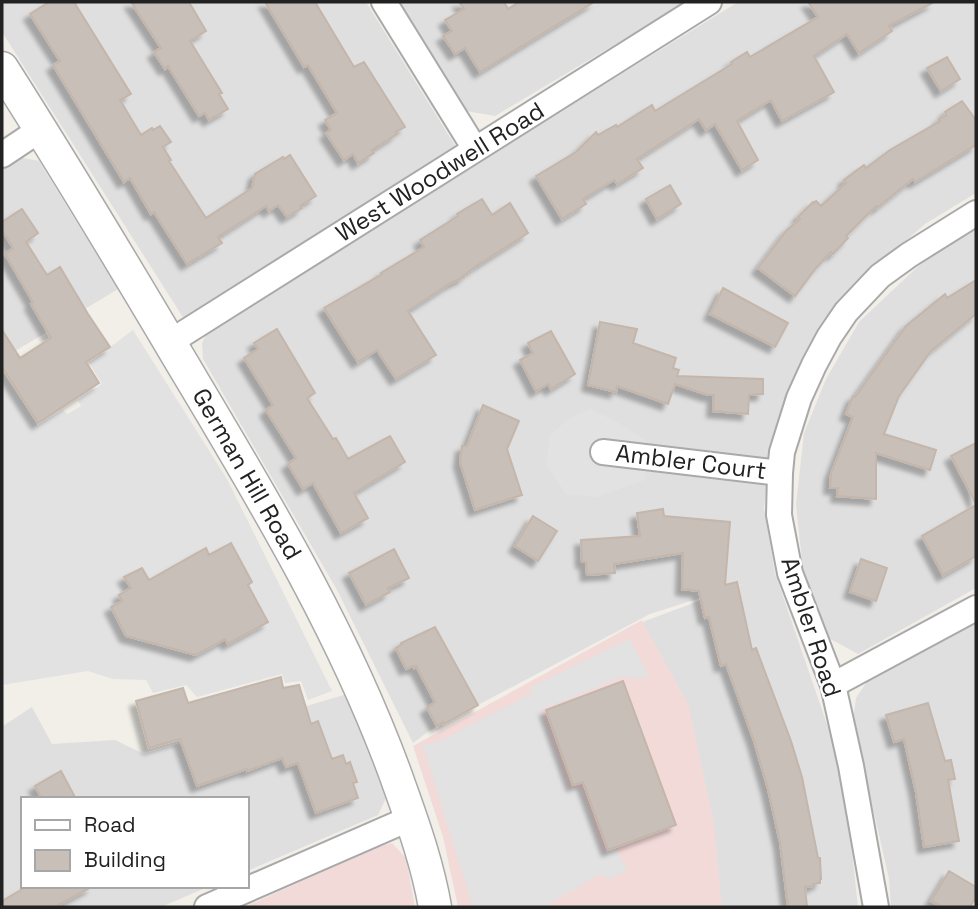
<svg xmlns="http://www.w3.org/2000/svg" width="978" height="909" font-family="'Space Grotesk',sans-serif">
	<defs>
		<filter id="shadow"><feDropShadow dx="-6" dy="6" stdDeviation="2" flood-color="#0004"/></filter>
	</defs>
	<rect width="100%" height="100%" fill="#f2efe9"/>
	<path fill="#e0dfdf" d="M2 2H366L456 147 184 319 2 32Z
		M392 2H686L495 116 466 111 444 86Z
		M738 2H976V193L925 224 850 290 803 363 772 442 764 508 775 573 843 771 858 907H712L631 634 645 621 747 583 650 614 429 731 413 743 337 590 203 359 202 343 209 329Z
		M18 157 39 161 118 289 2 359V167Z
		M976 228V588L858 654 823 635 803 571 796 504 804 433 826 379 859 322 929 256Z
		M976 622V907H891L889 879 853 720 856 698 868 680Z
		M347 694 378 769 386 798 378 815 247 871V799H23V886H210L161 907H2V724L3 726 32 707 52 744 115 740 144 754Z"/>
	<path fill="#f2dad9" d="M642 620 689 706 714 824 722 907H458L443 837 413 746Z
		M392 843 406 858 415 907H245L374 848Z"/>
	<path fill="#e2e2e2" d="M133 330 227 479 332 691 308 700 301 681 285 683 282 674 197 697 186 685 153 693 146 680 113 679 88 671 2 685V371L38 425 63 410 67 414 81 406 78 400 102 384 89 363Z
		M590 409 617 422 647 441 645 480 596 497 566 494 546 464 550 435 571 417Z
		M629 639 649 675 641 679 623 676 541 710 569 788 582 789 602 850H617L627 870 609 879 601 874 548 904 550 907H473L423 745 438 742 531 694V687Z"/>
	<path fill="#c7bfb8" stroke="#c4b6ab" stroke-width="2" filter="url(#shadow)" d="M49 2H74L131 94 120 100 141 135 152 128 153 130 160 126 171 142 163 147 171 160 169 161 206 218 252 188 255 174 283 157 284 159 290 155 316 196 300 206 302 208 287 217 278 205 269 211 266 206 218 237 222 243 187 264 154 212 151 214 130 178 124 182 53 65 60 61 30 14Z
		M131 2H189L206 31 190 41 222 93 219 94 228 109 209 120 205 113 199 116 168 66 165 69 154 52 161 48Z
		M265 2H315L354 67 364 62 405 127 396 132 397 134 372 150 374 153 358 163 353 154 344 160 326 133 331 130 325 120 337 113 308 65 304 67Z
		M459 2H504L508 9 519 2H594L480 72 465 48 455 54 443 36 452 31 445 20 464 9Z
		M808 2H934L889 26 892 31 859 53 847 34 814 56 834 92 782 121 771 100 737 121 758 160 742 170 715 124 706 130 699 119 637 159 643 168 617 184 614 180 583 199 586 204 562 219 536 176 576 152 596 132 598 135 616 125 617 127 652 105 655 111 732 64 731 62 747 52 750 57 818 17Z
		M947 57 960 79 941 91 927 68Z
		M962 101 976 120V145L915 182 913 179 877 208 876 206 846 236 848 238 833 254 831 252 816 268 795 296 758 268 786 231 800 219 798 217 813 202 814 203 816 201 821 206 846 183 844 180 864 165 866 168 890 150 940 121 939 119 946 115 945 112Z
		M670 185 681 204 657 219 646 199Z
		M482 199 492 215 510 203 528 233 475 267 463 276 464 277 451 283 408 311 436 355 396 379 377 350 358 362 324 308 382 274 381 273 424 247 420 240 458 216 457 214Z
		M22 209 38 233 26 242 47 275 60 267 88 314 110 347 86 362 99 383 38 423 2 367V330L20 358 51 338 31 304 33 302 5 254 13 248 2 230V222Z
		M976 280V314L931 351 899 396 884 434 936 450 930 470 876 453V499L837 496 838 488H830L831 474 853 417 846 414 853 396 855 397 906 326 945 294 947 298Z
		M723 288 788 323 775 347 710 314Z
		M600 322 637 329 633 343 676 358 673 368 679 370 677 376 763 379V394L749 395 748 414 713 411 714 395H708L675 384 668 404 617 386 616 392 588 385Z
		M277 329 315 393 307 398 333 439 336 438 348 459 390 436 405 462 354 493 368 518 341 533 313 483 303 489 288 464 296 458 266 410 273 405 244 358 258 349 254 343Z
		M551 331 575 374 551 389 548 384 536 391 520 360 533 353 528 343Z
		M483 405 519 421 507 449 522 495 475 510 460 462 462 446H467Z
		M976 443V504L951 456Z
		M976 505V556L943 575 922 536Z
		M663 509 664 516 730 522 725 585 737 582 752 650 756 648 791 741 802 777 818 858H820L821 879H820V883L813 884 814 886 805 887 807 907H788L780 842 768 789 754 741 726 664 721 666 709 617 705 618 699 591 682 589 683 553 614 564 615 573 587 575 586 562H582L581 540 640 536 637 513Z
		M533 516 557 531 538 561 515 546Z
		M231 543 252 582 248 585 268 622 228 644 225 639 196 655 126 636 111 607 122 601 119 595 131 588 124 577 142 568 149 580 206 548 209 555Z
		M394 549 409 578 388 588 390 592 366 605 349 573Z
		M861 559 887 568 876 601 850 592Z
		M435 627 478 705 444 724 443 722 437 726 427 708 435 702 416 666 414 668 413 666 406 669 396 648 402 644 401 643Z
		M281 677 283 688 299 685 311 724 318 721 332 759 343 755 346 764 350 762 357 782 353 783 358 798 316 813 298 763 286 767 282 758 247 771V769L197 786 180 739 149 748 136 701 183 688 188 703Z
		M623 681 676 825 608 850 583 782 573 785 546 710Z
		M928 703 945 761 951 760 955 779 948 780 959 841 924 847 916 792 904 739 894 742 886 715Z
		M61 771 76 799H42L35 786Z
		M949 871 976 887V897L970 907H942L931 901Z
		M28 886H93L55 907H2V901Z"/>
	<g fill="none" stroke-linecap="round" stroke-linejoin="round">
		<defs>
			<path id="minor" d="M384 2 475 149
				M2 155 41 129
				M170 342 709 2
				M603 452 780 473
				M833 685 976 608
				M207 907 411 818
				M876 907 851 766 833 685 790 573 779 515 780 473 782 452 799 398 814 365 829 337 846 312 880 276 909 255 976 213"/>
			<path id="tertiary" d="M2 68C62 162 119 257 176 353 260 494 347 635 401 790 415 829 428 867 435 907"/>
		</defs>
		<use href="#minor" stroke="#a9a9a9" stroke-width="28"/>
		<use href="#tertiary" stroke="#a9a9a9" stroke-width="35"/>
		<use href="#minor" stroke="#fff" stroke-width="24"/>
		<use href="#tertiary" stroke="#fff" stroke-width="32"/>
	</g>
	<g text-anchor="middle" stroke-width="5" stroke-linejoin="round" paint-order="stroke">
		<g font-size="24" fill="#222" stroke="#fff">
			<text transform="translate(440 172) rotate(-32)" y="8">West Woodwell Road</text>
			<text transform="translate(691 462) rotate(7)" y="8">Ambler Court</text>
			<text transform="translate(247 474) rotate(60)" y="8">German Hill Road</text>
			<text transform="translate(811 627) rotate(72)" y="8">Ambler Road</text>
		</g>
	</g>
	<rect width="978" height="909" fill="none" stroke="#222222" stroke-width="7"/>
	<rect x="21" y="797" width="228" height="91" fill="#ffffff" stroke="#a7a7a7" stroke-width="2"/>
	<rect x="35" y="820" width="35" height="10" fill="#ffffff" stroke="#a7a7a7" stroke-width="2"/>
	<text x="84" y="832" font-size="21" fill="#222222">Road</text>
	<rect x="35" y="850" width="35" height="21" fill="#c7bfb8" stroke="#a7a7a7" stroke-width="2"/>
	<text x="84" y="867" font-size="21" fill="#222222">Building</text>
</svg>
